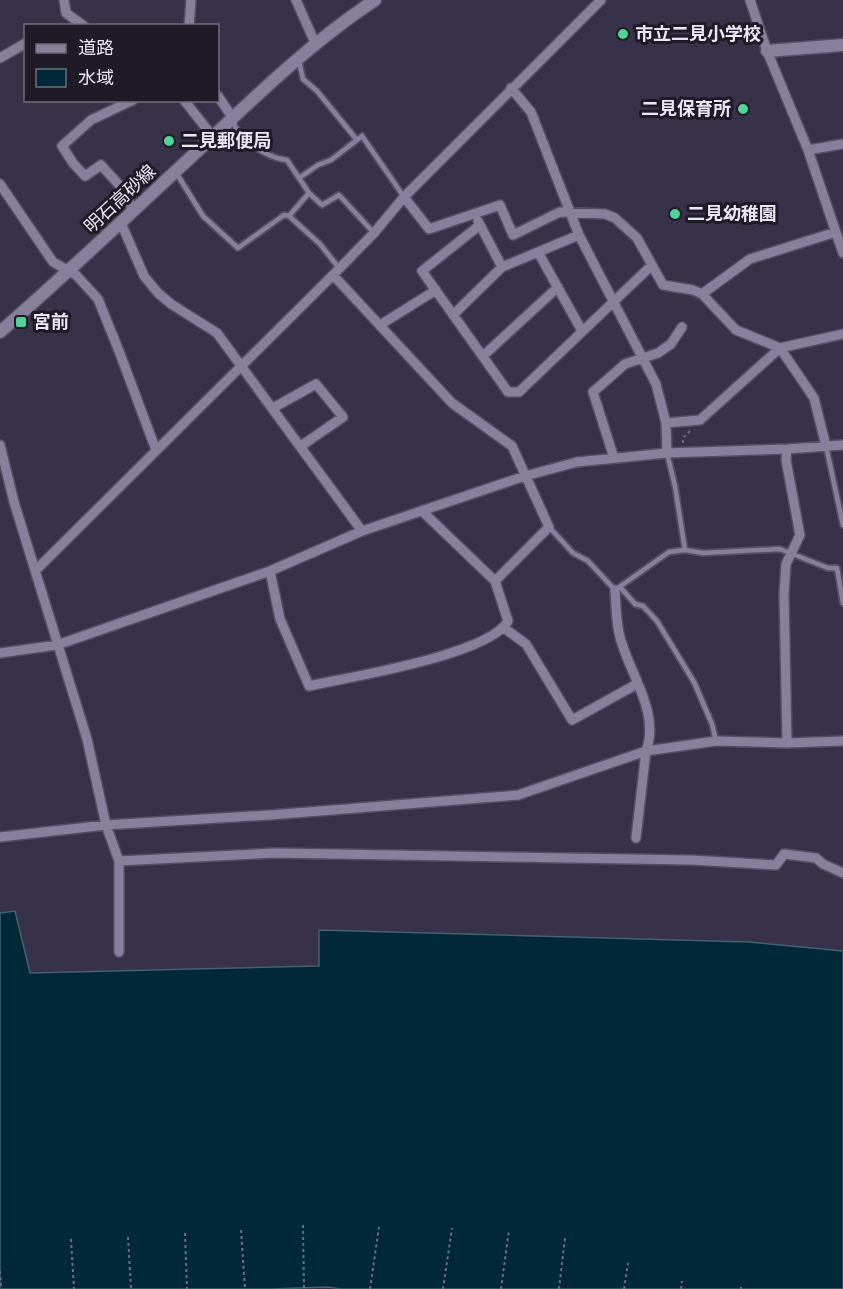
<svg xmlns="http://www.w3.org/2000/svg" width="843" height="1289" font-family="'Noto Sans','Noto Sans JP',sans-serif">
	<rect width="100%" height="100%" fill="#38314a"/>
	<path fill="#002839" stroke="#466172" stroke-width="1.5" d="M15 911 30 973 319 966V930L749 942 843 951V1289H342L327 1287 271 1289H0V913Z"/>
	<g fill="none" stroke-linecap="round" stroke-linejoin="round">
		<defs>
			<path id="lane" d="M299 61 303 79 317 91 357 140 362 136 404 197
				M233 120C237 140 268 158 287 160L309 193
				M177 174 203 216 238 248 284 215 289 216 320 244 339 268
				M299 178 318 165 331 160 357 140
				M289 216 309 193 322 205 339 195 374 233
				M826 446 843 525
				M667 453 675 486 685 550
				M549 527 573 553 588 561 615 590 669 552 685 550 703 553 780 549 828 568H837L843 603
				M620 587 635 604 643 606 657 621 694 682 712 724 716 741"/>
			<path id="street" d="M64 0 66 13 84 26
				M296 0 316 45
				M750 0 767 51 808 150 843 253
				M189 26 191 0
				M0 58 24 44
				M511 88 531 112 579 235 656 384 666 423
				M218 96 232 117
				M133 100 91 120 62 146 73 163 85 176 101 165 121 187 134 211
				M184 100 213 137
				M808 150 843 144
				M0 184 53 262 76 275 98 299 119 351 156 450
				M404 197 429 229 500 205 513 235 560 212 605 214 615 218 637 238 663 285 693 290 702 294 736 330 780 348 814 398 826 446
				M478 221 502 267
				M121 223 144 276 158 293 171 304 217 333 362 531
				M480 225 422 271 508 392H519L652 265
				M538 252 582 331
				M333 275 452 403 512 446 549 527 495 581
				M702 294 750 259 836 232
				M453 315 502 267 579 235
				M380 325 436 290
				M483 356 558 287
				M273 408 316 384 343 417 301 446
				M0 445 14 502 87 739 106 825 119 861V952
				M787 449 786 460 800 535 786 564 784 594 787 743
				M667 453 666 423 700 420 780 348 843 334
				M614 458 593 392 625 364 658 353 671 344 682 327
				M36 570 333 275 374 233 404 197 601 0
				M270 571 280 619 309 686C349 677 489 655 508 621L495 581 422 511
				M615 590C616 604 616 619 619 633 627 671 661 711 646 751L636 838
				M504 628 526 644 572 720 637 684
				M0 653 57 645 270 571 362 531 525 476 577 462 667 453 787 449 843 445
				M0 837 106 825 270 815 518 795 646 751 716 741 787 743 843 741
				M119 861 274 853 691 860 776 865 784 854 816 858 823 864 843 873"/>
			<path id="secondary" d="M767 51 843 45
				M0 332C70 271 137 207 205 144 258 94 313 41 375 0"/>
		</defs>
		<use href="#lane" stroke="#554e63" stroke-width="8"/>
		<use href="#street" stroke="#554e63" stroke-width="12"/>
		<use href="#secondary" stroke="#554e63" stroke-width="15"/>
		<path stroke="#716b81" stroke-width="2" stroke-dasharray="3 3" stroke-linecap="butt" d="M683 443V438L690 431
			M303 1225 304 1289
			M241 1230 245 1289
			M185 1233 187 1289
			M128 1237 131 1289
			M71 1239 74 1289
			M0 1271 1 1289
			M370 1289 379 1227
			M443 1289 452 1228
			M501 1289 509 1230
			M559 1289 565 1238
			M624 1289 628 1263
			M681 1289 682 1281
			M741 1289V1287"/>
		<use href="#lane" stroke="#877f9c" stroke-width="4.5"/>
		<use href="#street" stroke="#877f9c" stroke-width="9"/>
		<use href="#secondary" stroke="#877f9c" stroke-width="12"/>
	</g>
	<g fill="#4fd399" stroke="#1e1b26" stroke-width="2">
		<circle cx="623" cy="34" r="6"/>
		<circle cx="743" cy="109" r="6"/>
		<circle cx="169" cy="141" r="6"/>
		<circle cx="675" cy="214" r="6"/>
		<rect x="15" y="316" width="12" height="12" rx="3"/>
	</g>
	<g text-anchor="middle" stroke-width="6" stroke-linejoin="round" paint-order="stroke">
		<g font-size="18" font-weight="bold" fill="#eae6f6" stroke="#1e1b26" text-anchor="start">
			<text x="635" y="40">市立二見小学校</text>
			<text x="731" y="115" text-anchor="end">二見保育所</text>
			<text x="181" y="147">二見郵便局</text>
			<text x="687" y="220">二見幼稚園</text>
			<text x="33" y="328">宮前</text>
		</g>
		<g font-size="18" fill="#eae6f6" stroke="#1e1b26">
			<text transform="translate(120 199) rotate(-43)" y="6">明石高砂線</text>
		</g>
	</g>
	<rect x="24" y="24" width="195" height="78" fill="#1e1b26" stroke="#706c79" stroke-width="1.5"/>
	<rect x="36" y="44" width="30" height="9" fill="#877f9c" stroke="#706c79" stroke-width="1.5"/>
	<text x="78" y="54" font-size="18" fill="#eae6f6">道路</text>
	<rect x="36" y="69" width="30" height="18" fill="#002839" stroke="#706c79" stroke-width="1.5"/>
	<text x="78" y="84" font-size="18" fill="#eae6f6">水域</text>
</svg>
